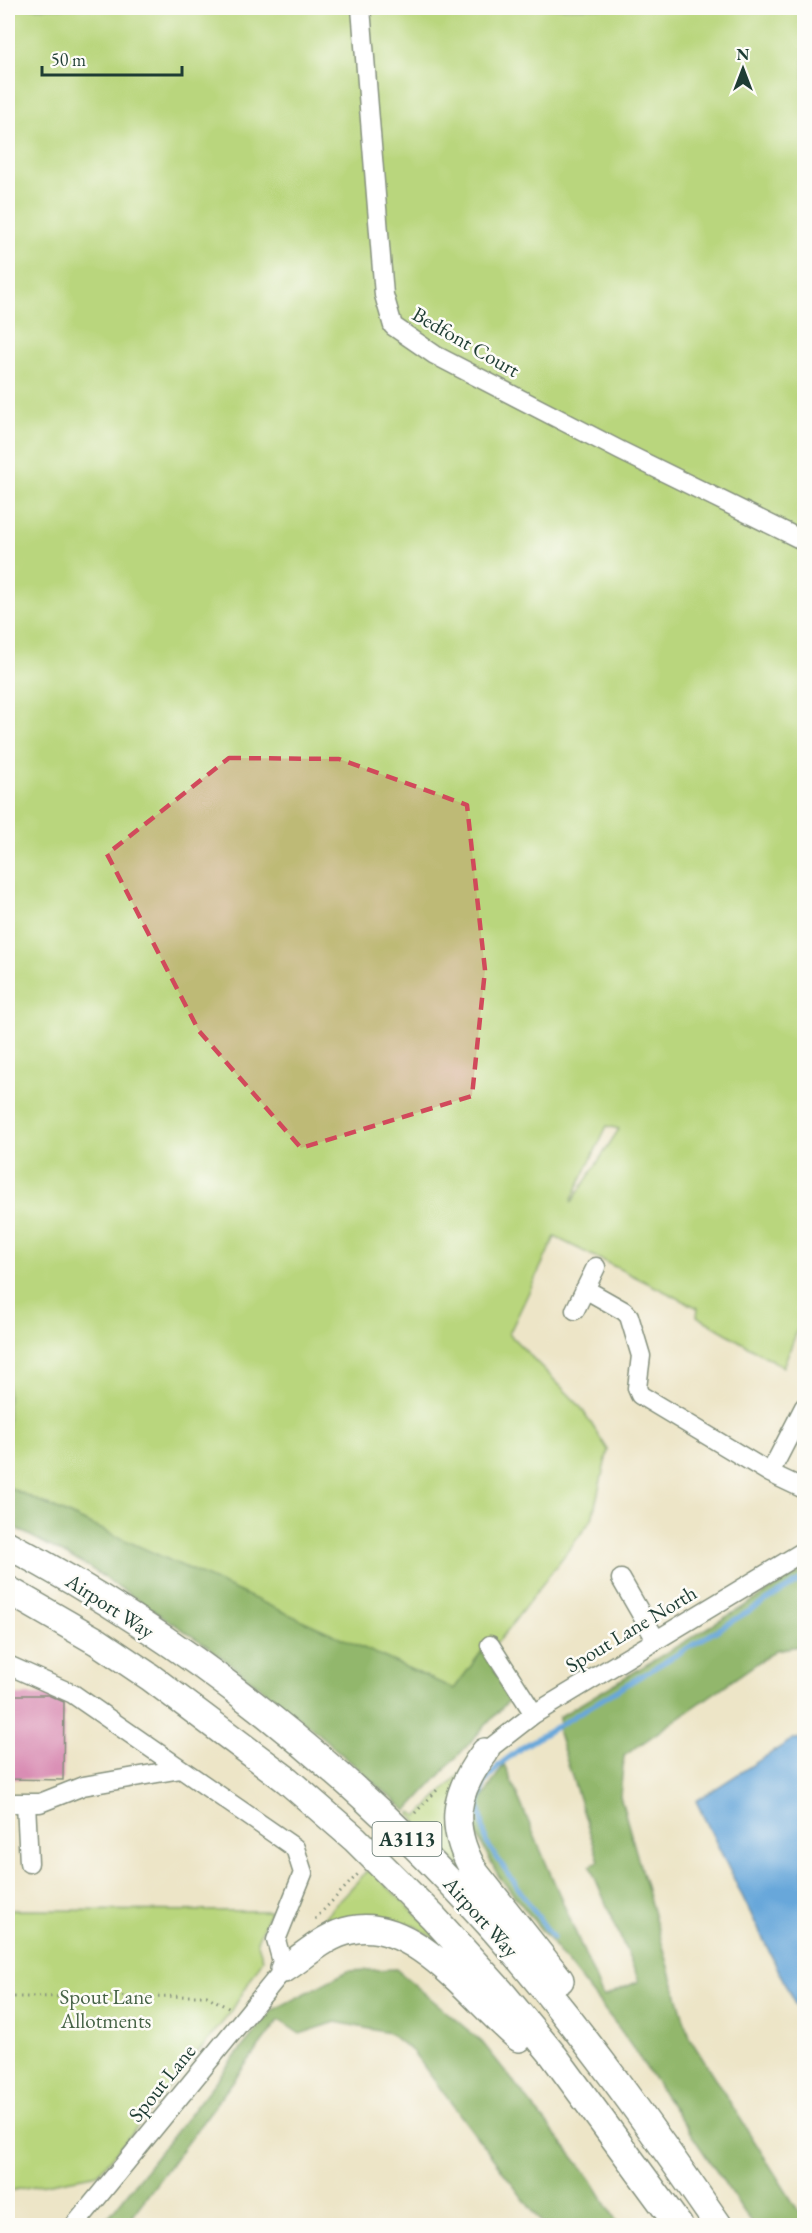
<svg xmlns="http://www.w3.org/2000/svg" width="812" height="2233" font-family="'EB Garamond',serif">
	<rect width="100%" height="100%" fill="#fdfcf7"/>
	<filter id="ink" filterUnits="userSpaceOnUse"><feTurbulence type="fractalNoise" baseFrequency=".0167" numOctaves="2"/><feDisplacementMap in="SourceGraphic" scale="12" xChannelSelector="R" yChannelSelector="G"/><feConvolveMatrix kernelMatrix="1 2 1 2 8 2 1 2 1" color-interpolation-filters="sRGB"/></filter>
	<filter id="wash" filterUnits="userSpaceOnUse"><feTurbulence type="fractalNoise" baseFrequency=".008" numOctaves="4" result="noise"/><feDisplacementMap in="SourceGraphic" scale="24" xChannelSelector="R" yChannelSelector="G"/><feGaussianBlur stdDeviation="1.35" result="paint"/><feColorMatrix in="noise" values="0 0 0 0 0 0 0 0 0 0 0 0 0 0 0 0 0 1.4 0 .05"/><feComposite in="paint" operator="in"/></filter>
	<g filter="url(#wash)">
		<rect width="100%" height="100%" fill="#ede5c7"/>
		<path fill="#b9d67d" stroke="#6c8a58" stroke-width="1.5" fill-rule="evenodd" d="M8 8H804V1327L799 1326 783 1367 697 1316 698 1308 555 1237 509 1334 580 1406 608 1450 592 1519 500 1640 482 1651 455 1690 8 1487ZM607 1126 619 1129 572 1202 571 1201Z
			M467 1767 474 1882 410 1815 412 1812 418 1816Z
			M366 1872H372L437 1934 436 1940 417 1927 392 1921 291 1952 287 1946 315 1927Z
			M8 1910 270 1911 257 1941 263 1959 231 2012 98 2174 8 2191Z"/>
		<path fill="#92b76c" stroke="#587a50" stroke-width="1.5" d="M8 1487 454 1689 482 1651 511 1698 407 1811 308 1725 210 1648 87 1566 8 1524Z
			M804 1570V1645L776 1650 624 1756 620 1796 689 2037 799 2212H804V2225H753L619 2028 498 1875 469 1820 504 1764 603 1997 639 1981 590 1866 599 1861 558 1733 559 1717Z
			M396 1969 482 2042 590 2178 619 2225H543L413 2052 389 2033 336 2022 300 2034 279 2020 132 2216V2225H102L271 2011 348 1971Z"/>
		<path fill="#68a7da" stroke="#447287" stroke-width="1.5" d="M804 1738V2023L696 1801 793 1739Z"/>
		<g fill="none" stroke-linecap="round" stroke-linejoin="round">
			<path stroke="#68a7da" stroke-width="5" d="M553 1938 486 1842 479 1804 484 1784 499 1765 521 1748 804 1578"/>
		</g>
		<g id="blocks">
			<path fill="#d98db4" d="M8 1695H48L64 1702 63 1780 8 1779Z"/>
		</g>
	</g>
	<g filter="url(#ink)">
		<use href="#blocks" fill-opacity="0" stroke="#86917e" stroke-width="1.5"/>
		<g fill="none" stroke-linecap="round" stroke-linejoin="round">
			<defs>
				<path id="minor" d="M361 8 384 295 393 326 435 355 621 451 804 541
					M585 1289 624 1311 629 1316 641 1356 637 1388 640 1395 770 1473
					M575 1310 596 1267
					M804 1407 770 1473 804 1489
					M621 1579 656 1640
					M490 1645 534 1714
					M8 1665 73 1694 295 1848 303 1873 276 1940 284 1969 74 2226
					M485 1752 534 1714 804 1551
					M8 1803H40L83 1786 181 1769
					M26 1803 29 1863"/>
				<path id="highway" d="M8 1545C190 1641 355 1774 492 1927 575 2021 648 2123 719 2226
					M8 1590 98 1642 150 1677 287 1780 355 1839 433 1917 501 1992 554 2056 679 2226
					M485 1752C453 1794 448 1828 476 1874L560 1980
					M284 1969C305 1956 325 1935 351 1930 415 1916 475 2002 519 2038"/>
			</defs>
			<use href="#minor" stroke="#86917e" stroke-width="21"/>
			<use href="#highway" stroke="#86917e" stroke-width="30"/>
			<path stroke="#86917e" stroke-width="3" stroke-dasharray="1.5 4.5" stroke-linecap="butt" d="M415 1813 439 1788
				M315 1919 358 1874
				M8 1997 207 1996 230 2009"/>
			<use href="#minor" stroke="#fff" stroke-width="18"/>
			<use href="#highway" stroke="#fff" stroke-width="27"/>
		</g>
	</g>
	<path fill="#d1495b" fill-opacity="0.2" stroke="#d1495b" stroke-width="4.5" stroke-dasharray="12 8" stroke-linejoin="round" d="M229 758 339 759 467 805 485 970 472 1096 301 1148 199 1031 107 854Z"/>
	<g text-anchor="middle" stroke-width="5" stroke-linejoin="round" paint-order="stroke">
		<rect fill="#fdfcf7" stroke="#62766e" stroke-width="1.5" x="372.5" y="1822" width="69" height="34" rx="4.5"/>
		<g font-size="20" font-weight="bold" fill="#1f3d34">
			<text x="407" y="1846">A3113</text>
		</g>
		<g font-size="21" fill="#1f3d34" stroke="#fdfcf7">
			<text transform="translate(466 342) rotate(30)" y="7">Bedfont Court</text>
			<text transform="translate(110 1606) rotate(33)" y="7">Airport Way</text>
			<text transform="translate(631 1629) rotate(-31)" y="7">Spout Lane North</text>
			<text transform="translate(481 1917) rotate(48)" y="7">Airport Way</text>
			<text transform="translate(162 2083) rotate(-51)" y="7">Spout Lane</text>
		</g>
		<g font-size="21" fill="#466346" stroke="#fdfcf7">
			<text x="106" y="2004">Spout Lane<tspan x="106" dy="24">Allotments</tspan></text>
		</g>
	</g>
	<rect width="812" height="2233" fill="none" stroke="#fdfcf7" stroke-width="30"/>
	<g transform="translate(743 69)" stroke="#fdfcf7" stroke-width="4.5" paint-order="stroke">
	<path d="M0-4.5L10 22L0 15L-10 22Z" fill="#1f3d34"/>
	<text y="-9" font-size="16" font-weight="bold" text-anchor="middle" fill="#1f3d34">N</text>
	</g>
	<path d="M42 66v9h140v-9" fill="none" stroke="#1f3d34" stroke-width="3"/>
	<text x="51" y="66" font-size="18" fill="#1f3d34" stroke="#fdfcf7" stroke-width="4.5" paint-order="stroke">50 m</text>
</svg>
